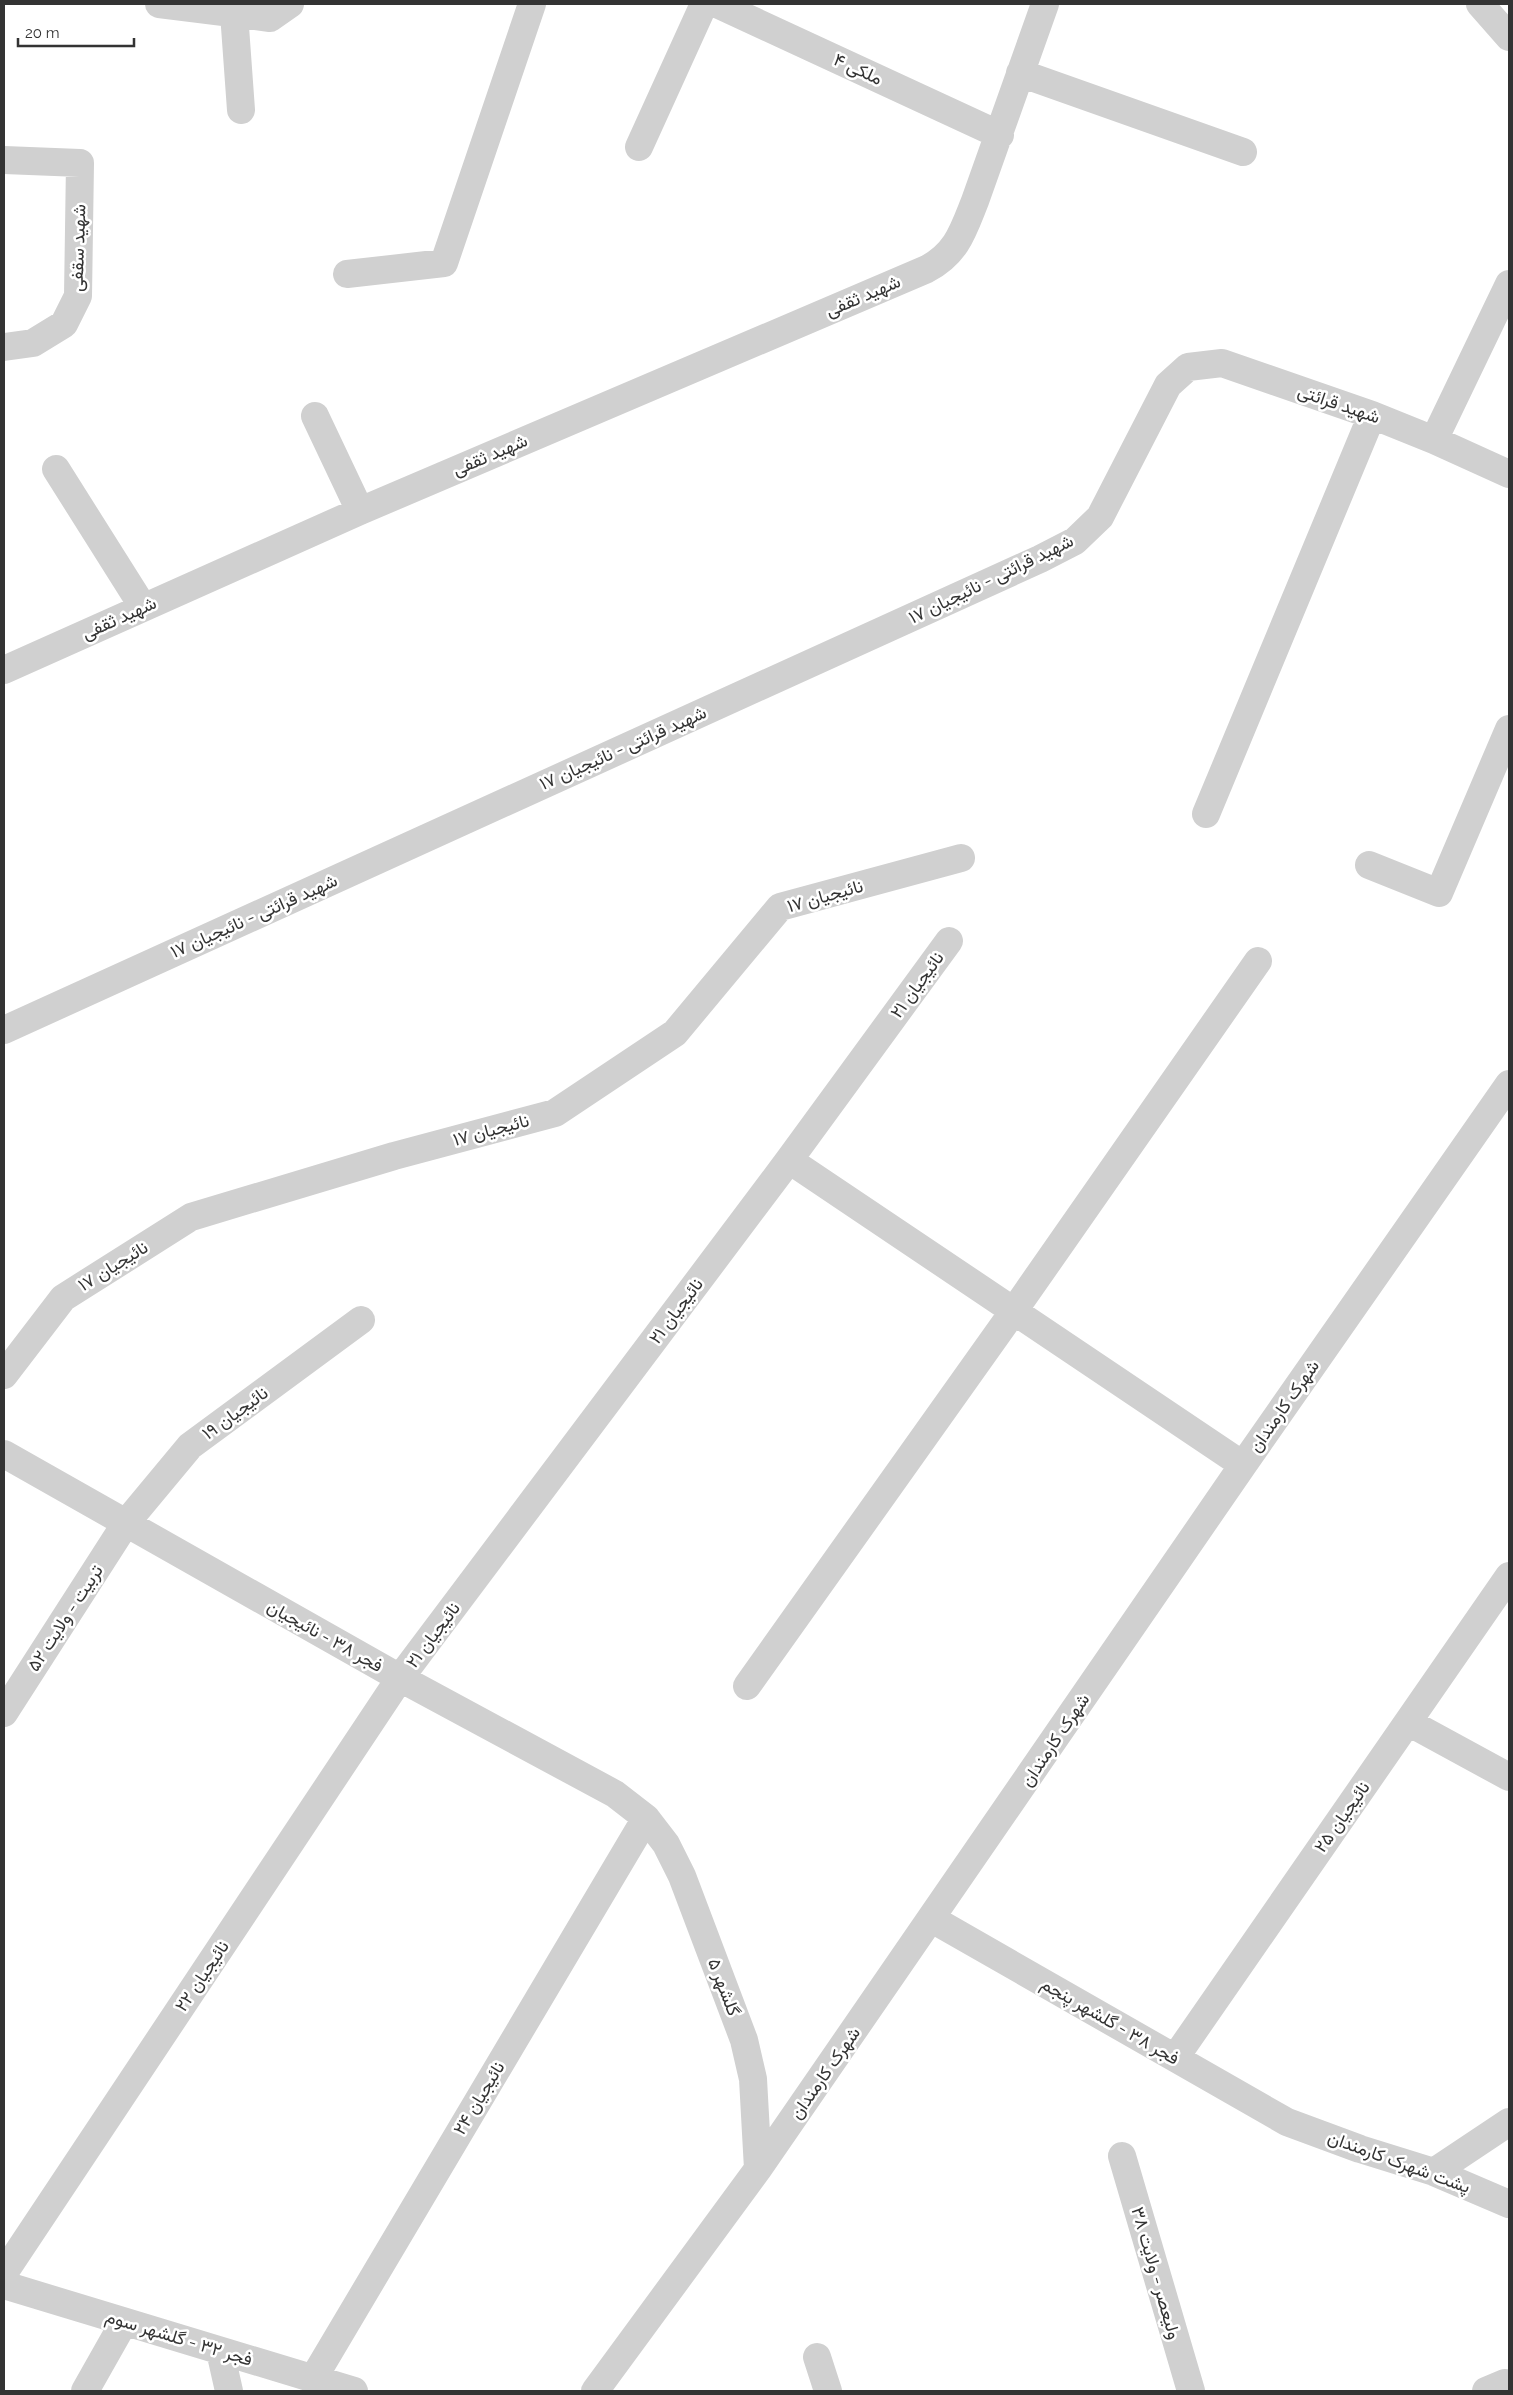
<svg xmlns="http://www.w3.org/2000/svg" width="1513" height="2395" font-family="Raleway,Vazirmatn,sans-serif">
	<rect width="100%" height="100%" fill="#fff"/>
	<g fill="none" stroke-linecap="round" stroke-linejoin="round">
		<path stroke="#d0d0d0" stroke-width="28" d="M159 4 270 18 290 4
			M717 4 1000 135
			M1480 4 1509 37
			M234 13 241 110
			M1020 73 1243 152
			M639 147 704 4
			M4 160 80 163 78 296 64 324 33 343 4 347
			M347 274 444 263 532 4
			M315 416 360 511
			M1434 440 1509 284
			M56 469 143 607
			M4 670 360 511 927 269C957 253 963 231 975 201L1045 4
			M1206 814 1372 415
			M1369 865 1439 893 1509 729
			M4 1030 1040 559 1075 541 1100 517 1168 385 1188 367 1222 363 1372 415 1434 440 1509 474
			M789 1160 1243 1465
			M4 1375 63 1298 191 1217 394 1156 555 1113 675 1033 780 907 961 858
			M4 1454 400 1678 615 1794 646 1818 666 1844 682 1876 744 2040 753 2079 758 2169
			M747 1686 1013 1312 1258 961
			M4 1713 126 1523 190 1446 361 1320
			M1408 1722 1509 1777
			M932 1919 1287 2122 1360 2149 1434 2172 1509 2204
			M1175 2058 1509 1576
			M1122 2156 1191 2391
			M1434 2172 1509 2122
			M4 2273 400 1678 789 1160 949 941
			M4 2285 354 2391
			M220 2351 229 2391
			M817 2357 828 2391
			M313 2379 646 1818
			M85 2391 124 2322
			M595 2391 758 2169 1243 1465 1509 1084
			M1486 2391 1505 2383 1508 2391"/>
	</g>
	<g text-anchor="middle" stroke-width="5" stroke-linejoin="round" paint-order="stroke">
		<g font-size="18" fill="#333" stroke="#fff">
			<text transform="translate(858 69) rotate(25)" y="6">ملکی ۴</text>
			<text transform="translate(78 248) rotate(-88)" y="6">شهید سقفی</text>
			<text transform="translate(863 296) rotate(-23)" y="6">شهید ثقفی</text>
			<text transform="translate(1339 404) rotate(19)" y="6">شهید قرائتی</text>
			<text transform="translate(490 455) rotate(-23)" y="6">شهید ثقفی</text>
			<text transform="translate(991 579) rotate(-26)" y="6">شهید قرائتی - نائیجیان ۱۷</text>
			<text transform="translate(119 618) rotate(-24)" y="6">شهید ثقفی</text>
			<text transform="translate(623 748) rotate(-24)" y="6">شهید قرائتی - نائیجیان ۱۷</text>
			<text transform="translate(825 896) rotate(-16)" y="6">نائیجیان ۱۷</text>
			<text transform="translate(254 916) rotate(-24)" y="6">شهید قرائتی - نائیجیان ۱۷</text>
			<text transform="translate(917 985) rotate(-54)" y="6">نائیجیان ۲۱</text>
			<text transform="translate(491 1130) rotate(-15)" y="6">نائیجیان ۱۷</text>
			<text transform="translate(113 1266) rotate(-32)" y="6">نائیجیان ۱۷</text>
			<text transform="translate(676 1311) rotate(-53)" y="6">نائیجیان ۲۱</text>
			<text transform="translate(1284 1406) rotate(-55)" y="6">شهرک کارمندان</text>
			<text transform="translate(235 1413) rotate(-36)" y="6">نائیجیان ۱۹</text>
			<text transform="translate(65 1618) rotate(-57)" y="6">تربیت - ولایت ۵۲</text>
			<text transform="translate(433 1635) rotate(-53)" y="6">نائیجیان ۲۱</text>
			<text transform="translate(325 1636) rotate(29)" y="6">فجر ۳۸ - نائیجیان</text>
			<text transform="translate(1055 1740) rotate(-56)" y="6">شهرک کارمندان</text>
			<text transform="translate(1342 1817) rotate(-55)" y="6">نائیجیان ۲۵</text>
			<text transform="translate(202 1976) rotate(-56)" y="6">نائیجیان ۲۲</text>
			<text transform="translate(724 1987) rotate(69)" y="6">گلشهر ۵</text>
			<text transform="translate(1110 2021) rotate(30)" y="6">فجر ۳۸ - گلشهر پنجم</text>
			<text transform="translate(825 2073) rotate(-55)" y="6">شهرک کارمندان</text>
			<text transform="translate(479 2098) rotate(-59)" y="6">نائیجیان ۲۴</text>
			<text transform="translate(1399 2162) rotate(20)" y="6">پشت شهرک کارمندان</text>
			<text transform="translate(1156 2273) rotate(74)" y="6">ولیعصر - ولایت ۳۸</text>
			<text transform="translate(179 2338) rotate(17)" y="6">فجر ۳۲ - گلشهر سوم</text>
		</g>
	</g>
	<rect width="1513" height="2395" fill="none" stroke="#333333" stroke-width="10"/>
	<path d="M18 38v8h116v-8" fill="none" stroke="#333333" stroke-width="2.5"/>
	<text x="25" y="38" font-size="15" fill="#333333" stroke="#ffffff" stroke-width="4" paint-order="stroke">20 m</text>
</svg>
